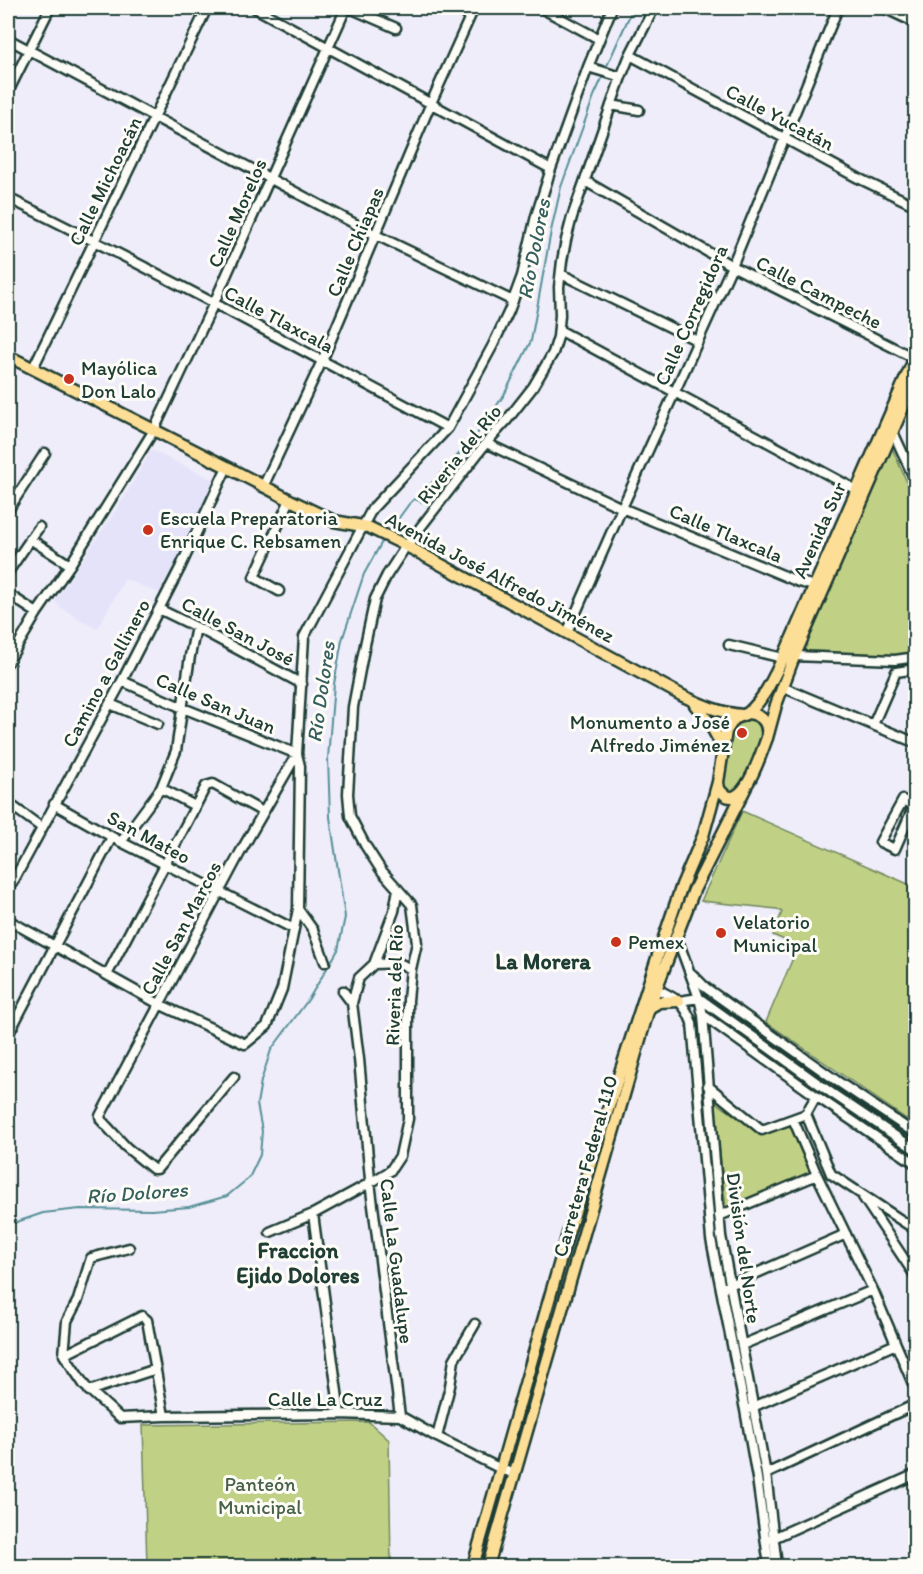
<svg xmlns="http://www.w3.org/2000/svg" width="923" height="1574" font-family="Itim,sans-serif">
	<rect width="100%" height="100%" fill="#efedf9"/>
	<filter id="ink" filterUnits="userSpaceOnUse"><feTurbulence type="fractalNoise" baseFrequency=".0167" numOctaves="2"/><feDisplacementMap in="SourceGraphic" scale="12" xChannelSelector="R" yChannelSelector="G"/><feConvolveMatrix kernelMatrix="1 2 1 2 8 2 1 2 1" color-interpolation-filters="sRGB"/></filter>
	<g filter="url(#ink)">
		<path fill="#e5e3fa" d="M151 450 218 482 162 594 125 579 97 629 61 608 55 601 124 498Z"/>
		<path fill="#c0d186" stroke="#70875d" stroke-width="1.5" d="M889 441 915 501V657L795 656Z
			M750 717C754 720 758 723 760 728 765 741 742 784 731 793L720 784 728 733 736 721Z
			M742 811 915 887V1125L766 1022 798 946 773 935 782 912 777 909 701 901Z
			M714 1101 761 1134 792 1124 813 1173 726 1208Z
			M369 1422 389 1440 391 1566H147L143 1425Z"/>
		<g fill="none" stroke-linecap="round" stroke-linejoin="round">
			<path stroke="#569098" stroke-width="2" d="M606 68 633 8
				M415 499 429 505
				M388 533 409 504 439 476 477 434 504 395 531 341 551 231 561 187 594 96 604 74
				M803 662 809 661 897 665 916 663
				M8 1225 43 1213 80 1209 152 1210 189 1207 227 1196 249 1178 260 1155 262 1131 257 1104 261 1081 271 1050 308 1000 338 950 345 917 330 817 328 758 334 684 342 640 364 574 383 540"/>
			<defs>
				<path id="minor" d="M255 8 551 169
					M350 8 396 28
					M541 8 599 39
					M884 8 916 23
					M8 39 376 235 513 301
					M630 55 858 178 916 206
					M588 67 621 77
					M8 92 50 8
					M611 105 639 110
					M585 181 732 266 916 359
					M8 198C156 271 302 350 448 428
					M561 274 698 341
					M559 330 862 493
					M33 368 207 8
					M893 432 916 482
					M486 443 622 508 799 582 819 587
					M263 487 322 361 431 103 474 8
					M8 510 45 453
					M30 539 70 565
					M8 572 39 527
					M279 591 254 577 290 500
					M8 594 37 613
					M159 609 196 627 302 684
					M567 633 622 508 732 266 838 8
					M729 645 783 658
					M795 656 895 660 916 657
					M8 662 37 613 70 565 154 430 214 303 346 8
					M122 681 183 708 297 754
					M782 687 916 743
					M110 704 158 724
					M873 725 896 672 916 669
					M161 788 195 806
					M8 803 41 827
					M54 804 121 842 294 929
					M914 806 903 800 880 842 895 849 916 801
					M121 842 161 788 176 751 190 656 196 627
					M8 891 122 681 180 568 227 467
					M298 909 313 930 325 962
					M8 920 159 1004 245 1044 267 1026 282 989 298 909 300 766 297 754 304 637 372 509 448 428 493 345 509 311 522 276 536 216 551 169 588 67 612 8
					M676 935 699 998 703 1015 721 1236 766 1474 777 1566
					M374 964 394 911 398 889
					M692 974 706 988 837 1081 916 1134
					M107 975 206 786 213 784 263 812
					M657 989C676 999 684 1001 692 1023L711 1239 745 1410 757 1478 769 1566
					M343 991 352 1003
					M679 1001 699 998 830 1092 916 1150
					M703 1015 816 1096 916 1164
					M8 1035 112 837
					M234 1077 157 1169H153L126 1147 101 1120 100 1116 241 851 297 754
					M708 1086 762 1130 806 1114
					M806 1114 831 1174 916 1230
					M806 1114 816 1096
					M793 1119 817 1175 873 1290 916 1391
					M863 1197 916 1277
					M313 1214 340 1414
					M719 1216 817 1175
					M270 1232 313 1214 370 1183 390 1171 400 1156 408 1119V1000L411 969 417 943 412 905 381 870 365 845 350 816 348 794 353 707 363 654 375 599 387 575 406 546 486 443 507 420 533 387 553 353 558 337 560 315 559 287 562 261 566 240 572 217 621 77 630 55 654 8
					M129 1248 91 1258 78 1300 67 1321 64 1355 85 1386 120 1418 164 1416 340 1414 400 1416 437 1437 501 1469 515 1474
					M725 1287 846 1234
					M742 1345 873 1290
					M64 1355 142 1316 147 1320 164 1416
					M89 1391 156 1369
					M748 1409 896 1344
					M400 1416 371 1190 359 1059 352 1003 359 978 374 964 399 963 411 969
					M437 1437 450 1386 454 1360 475 1324
					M766 1474 916 1404
					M771 1539 916 1474"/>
				<path id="major" d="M8 356 227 467 290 500 334 521 368 527 403 544 683 696C702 705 720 713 742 715
					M695 705C708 718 716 733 723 750
					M748 713C765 698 773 678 783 658L916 355
					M748 713C763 715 769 723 767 738 761 752 742 820 719 789L718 782 726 731 734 719Z
					M767 738 776 705 792 662 916 378
					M649 1008 659 1002 679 1001
					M473 1566 569 1230 658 955 682 885 703 836 718 782
					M488 1566 649 1008 694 890 746 787"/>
			</defs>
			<use href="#minor" stroke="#1f3d34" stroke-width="13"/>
			<use href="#major" stroke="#1f3d34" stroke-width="15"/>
			<use href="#minor" stroke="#fdfcf7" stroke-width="8"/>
			<use href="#major" stroke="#fdde96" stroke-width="10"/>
		</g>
	</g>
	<g fill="#c8321e" stroke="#fdfcf7" stroke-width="2">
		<circle cx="69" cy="379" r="6"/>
		<circle cx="148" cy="530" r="6"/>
		<circle cx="742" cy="733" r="6"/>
		<circle cx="721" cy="933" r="6"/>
		<circle cx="616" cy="942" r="6"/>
	</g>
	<g text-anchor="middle" stroke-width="6" stroke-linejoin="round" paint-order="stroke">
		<g font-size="20" fill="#1f3d34" stroke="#fdfcf7">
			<text transform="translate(780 117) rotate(28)" y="7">Calle Yucatán</text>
			<text transform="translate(105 181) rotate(-64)" y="7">Calle Michoacán</text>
			<text transform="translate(237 213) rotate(-66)" y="7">Calle Morelos</text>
			<text transform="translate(355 242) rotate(-67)" y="7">Calle Chiapas</text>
			<text transform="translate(819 292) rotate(27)" y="7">Calle Campeche</text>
			<text transform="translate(691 315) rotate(-66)" y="7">Calle Corregidora</text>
			<text transform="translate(279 319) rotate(28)" y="7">Calle Tlaxcala</text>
			<text transform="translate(459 454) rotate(-51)" y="7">Riveria del Río</text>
			<text transform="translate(819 530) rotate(-66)" y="7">Avenida Sur</text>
			<text transform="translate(726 533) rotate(23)" y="7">Calle Tlaxcala</text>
			<text transform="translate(500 577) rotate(28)" y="7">Avenida José Alfredo Jiménez</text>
			<text transform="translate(238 631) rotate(28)" y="7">Calle San José</text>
			<text transform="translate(106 673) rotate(-62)" y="7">Camino a Gallinero</text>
			<text transform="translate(216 703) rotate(23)" y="7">Calle San Juan</text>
			<text transform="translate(149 837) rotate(28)" y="7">San Mateo</text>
			<text transform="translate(181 928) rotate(-62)" y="7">Calle San Marcos</text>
			<text transform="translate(394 985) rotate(-88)" y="7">Riveria del Río</text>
			<text transform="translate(585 1166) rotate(-74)" y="7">Carretera Federal 110</text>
			<text transform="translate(744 1248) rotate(82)" y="7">División del Norte</text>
			<text transform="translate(397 1261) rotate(83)" y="7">Calle La Guadalupe</text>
			<text x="325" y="1406">Calle La Cruz</text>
		</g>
		<g font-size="20" fill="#1f3d34" stroke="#fdfcf7" text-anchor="start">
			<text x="81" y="375">Mayólica<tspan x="81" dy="23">Don Lalo</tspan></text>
			<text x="160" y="525">Escuela Preparatoria<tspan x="160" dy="23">Enrique C. Rebsamen</tspan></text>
			<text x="730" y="729" text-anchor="end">Monumento a José<tspan x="730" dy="23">Alfredo Jiménez</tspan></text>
			<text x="733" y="929">Velatorio<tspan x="733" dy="23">Municipal</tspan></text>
			<text x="628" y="949">Pemex</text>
		</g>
		<g font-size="20" fill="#476248" stroke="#fdfcf7">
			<text x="260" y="1491">Panteón<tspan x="260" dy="23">Municipal</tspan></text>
		</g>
		<g font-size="21" font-style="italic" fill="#36605e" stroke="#fdfcf7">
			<text transform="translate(534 249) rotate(-79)" y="7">Río Dolores</text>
			<text transform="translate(321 692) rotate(-82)" y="7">Río Dolores</text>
			<text transform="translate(137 1193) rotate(-4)" y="7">Río Dolores</text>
		</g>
		<g font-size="22" font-weight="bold" fill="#1f3d34" stroke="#fdfcf7">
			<text x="543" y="969">La Morera</text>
			<text x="298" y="1258">Fraccion<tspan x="298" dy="25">Ejido Dolores</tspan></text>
		</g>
	</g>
	<rect width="923" height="1574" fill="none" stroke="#fdfcf7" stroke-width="30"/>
	<rect x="15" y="15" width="893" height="1544" fill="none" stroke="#1f3d34" stroke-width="2" filter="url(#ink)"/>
</svg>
